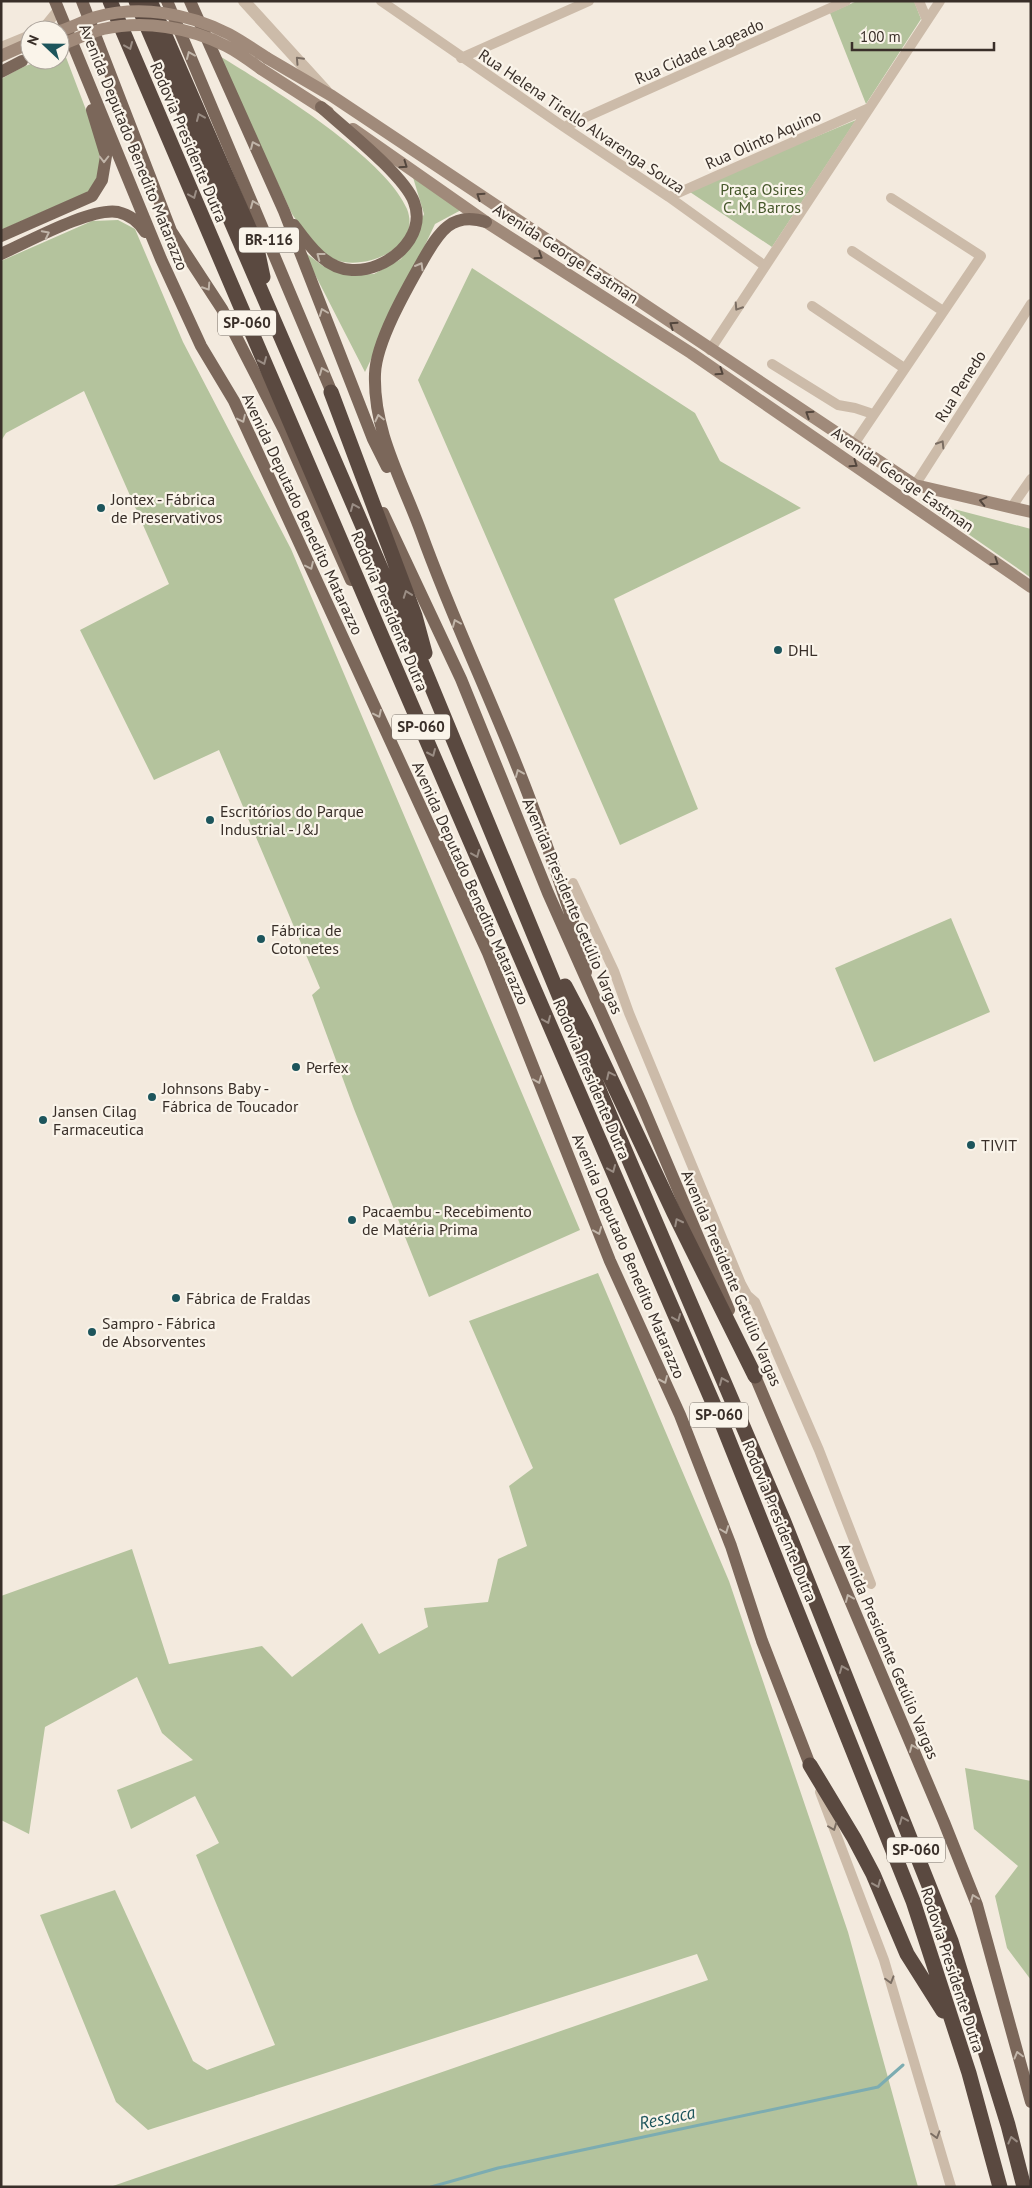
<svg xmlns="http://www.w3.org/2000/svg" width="1032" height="2188" font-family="'PT Sans',sans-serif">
	<rect width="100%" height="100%" fill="#f3eade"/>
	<path fill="#b4c39d" d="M857 1H914L921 19 866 104 830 13Z
		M64 52 91 123 101 156 98 178 88 192 1 230V79C24 66 33 60 60 60V53Z
		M218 55C267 85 385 157 407 209 422 247 366 271 336 260 317 252 303 230 292 214Z
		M856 120 772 247 687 190Z
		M412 174 463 209 435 224 365 372 303 251 323 266 345 275 374 274 401 259 414 238 424 214Z
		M118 220 135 229 183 342 291 549 580 1230 429 1297 354 1109 312 995 320 988 219 750 154 780 80 630 169 584 84 391 6 433 1 441V261L92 221Z
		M472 268 695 413 720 461 801 508 614 599 698 809 620 845 418 380Z
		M919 500 1031 529V578L1023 572Z
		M951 918 990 1012 874 1062 835 968Z
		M598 1273 729 1581 848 1932 918 2187H110L708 1980 697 1954 148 2130 116 2102 40 1915 115 1890 193 2061 207 2070 275 2045 196 1855 219 1843 195 1796 131 1829 117 1790 193 1760 162 1733 137 1677 45 1727 29 1834 1 1820V1596L132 1549 169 1664 262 1646 292 1677 362 1623 379 1654 428 1627 424 1608 488 1602 498 1559 527 1546 509 1486 533 1468 469 1321Z
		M965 1768 1031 1781V1980L1007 1948 995 1896 1018 1866 974 1829Z"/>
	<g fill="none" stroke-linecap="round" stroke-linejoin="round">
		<path stroke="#7cacb1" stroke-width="3" d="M431 2187 498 2168 878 2087 903 2065"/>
		<path stroke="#ccbba9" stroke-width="10" d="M381 1 564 127 669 197 765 266
			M919 1 927 20
			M38 30 46 25 59 9
			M1 47 30 35
			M461 58 589 1
			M564 127 846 1
			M669 197 869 108
			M852 251 943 311
			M812 306 904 368
			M710 350 940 1
			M772 364 838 405 855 408 873 414
			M854 444 981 256 891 198
			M915 485 1031 304
			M1011 508 1031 479
			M573 883 614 971 629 1013 741 1284 747 1295 755 1302 819 1450 871 1584
			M820 1792 884 1960 951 2187"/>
		<path stroke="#ccbba9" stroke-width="12" d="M244 1 326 91"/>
		<path stroke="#a08a7a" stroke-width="12" d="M1 56 30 43
			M267 58 332 96 915 485 1031 512
			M261 69 328 112
			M353 129 486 222 691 353 1031 587"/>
		<path stroke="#7b675a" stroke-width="12" d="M55 1 161 259 201 346 234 401 488 953 610 1261 680 1415 731 1546 762 1641 810 1765
			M82 1 171 231 222 309 285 432 351 580
			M167 1 335 400
			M190 1 284 211 373 439 387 467
			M1 72 22 61
			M486 222C452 211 439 232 423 260 407 288 376 342 375 374 373 431 402 480 421 532 454 624 497 711 531 802 550 852 567 904 584 955L586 972
			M294 225C308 244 325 269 352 270 386 272 428 238 414 202 404 175 344 128 321 107
			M1 236 92 196 102 180 106 156 92 110
			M1 254C28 242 91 207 118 212 130 215 139 222 145 232
			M383 513 461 679 548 893 641 1102 729 1310
			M752 1369 944 1822 977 1905 1031 2102"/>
		<path stroke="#5a4940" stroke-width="15" d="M110 1 385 644 723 1426 913 1901 969 2073 1000 2187
			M136 1 423 666 567 1015 784 1522 951 1941 1008 2125 1024 2187
			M150 1 256 244 263 277
			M331 392 415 616 425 653
			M565 986 585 1024 674 1213 755 1376
			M810 1765 854 1838 873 1874 907 1954 943 2011"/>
		<path stroke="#a08a7a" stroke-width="12" d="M60 31C72 27 84 21 96 17 140 5 188 13 229 34 242 41 255 50 267 58
			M60 45C74 40 88 33 103 29 144 20 189 27 226 46 238 52 250 61 261 69"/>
	</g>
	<defs><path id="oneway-chevron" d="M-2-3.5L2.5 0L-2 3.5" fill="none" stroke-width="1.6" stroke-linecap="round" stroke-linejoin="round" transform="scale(1.25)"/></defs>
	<g stroke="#9a8d84">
		<use href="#oneway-chevron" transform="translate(129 46) rotate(67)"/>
		<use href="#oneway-chevron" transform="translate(200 117) rotate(-113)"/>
		<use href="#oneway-chevron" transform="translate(193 195) rotate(67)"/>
		<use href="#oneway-chevron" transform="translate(263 361) rotate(67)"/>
		<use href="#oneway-chevron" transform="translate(354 507) rotate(-113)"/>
		<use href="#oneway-chevron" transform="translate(407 594) rotate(-110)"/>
		<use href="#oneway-chevron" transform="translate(432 753) rotate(66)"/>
		<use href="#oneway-chevron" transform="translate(476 854) rotate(67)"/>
		<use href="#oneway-chevron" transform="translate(547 1020) rotate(67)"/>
		<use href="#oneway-chevron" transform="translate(610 1075) rotate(-115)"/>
		<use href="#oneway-chevron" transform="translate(612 1169) rotate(67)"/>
		<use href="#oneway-chevron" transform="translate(678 1222) rotate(-117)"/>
		<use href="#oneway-chevron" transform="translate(677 1318) rotate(67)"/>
		<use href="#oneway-chevron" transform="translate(723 1381) rotate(-113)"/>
		<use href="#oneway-chevron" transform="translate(843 1669) rotate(-112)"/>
		<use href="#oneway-chevron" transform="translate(903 1820) rotate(-112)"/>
		<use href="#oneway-chevron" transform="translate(877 1884) rotate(67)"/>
		<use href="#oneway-chevron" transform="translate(1012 2140) rotate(-104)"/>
	</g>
	<g stroke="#c1b5a9">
		<use href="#oneway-chevron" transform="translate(190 55) rotate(-113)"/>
		<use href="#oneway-chevron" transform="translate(254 145) rotate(-114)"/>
		<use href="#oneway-chevron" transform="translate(104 159) rotate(90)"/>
		<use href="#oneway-chevron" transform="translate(254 204) rotate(-112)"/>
		<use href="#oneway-chevron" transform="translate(46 234) rotate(-27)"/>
		<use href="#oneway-chevron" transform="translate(320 256) rotate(-143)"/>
		<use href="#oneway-chevron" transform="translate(420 266) rotate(-60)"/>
		<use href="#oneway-chevron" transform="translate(207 287) rotate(57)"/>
		<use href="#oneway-chevron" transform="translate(323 312) rotate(-111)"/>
		<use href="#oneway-chevron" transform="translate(323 371) rotate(-112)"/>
		<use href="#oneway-chevron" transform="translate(379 418) rotate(-103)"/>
		<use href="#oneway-chevron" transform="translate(242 419) rotate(65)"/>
		<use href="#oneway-chevron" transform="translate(310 566) rotate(65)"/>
		<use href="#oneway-chevron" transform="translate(456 623) rotate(-113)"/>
		<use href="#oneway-chevron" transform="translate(378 714) rotate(65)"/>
		<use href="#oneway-chevron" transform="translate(519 773) rotate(-113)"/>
		<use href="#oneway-chevron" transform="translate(538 1080) rotate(68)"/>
		<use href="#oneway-chevron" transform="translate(598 1231) rotate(68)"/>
		<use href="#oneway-chevron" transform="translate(664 1380) rotate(66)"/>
		<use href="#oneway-chevron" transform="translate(725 1530) rotate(69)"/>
		<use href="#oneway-chevron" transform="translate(849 1598) rotate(-113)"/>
		<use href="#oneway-chevron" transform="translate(913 1748) rotate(-113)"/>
		<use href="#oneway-chevron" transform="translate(974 1898) rotate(-111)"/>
		<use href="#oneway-chevron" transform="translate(1018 2055) rotate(-105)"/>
	</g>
	<g stroke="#7b6e63">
		<use href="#oneway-chevron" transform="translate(299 60) rotate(-133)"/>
		<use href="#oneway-chevron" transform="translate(738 307) rotate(123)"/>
		<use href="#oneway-chevron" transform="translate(941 444) rotate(-58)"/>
		<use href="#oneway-chevron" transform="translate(833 1827) rotate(69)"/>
		<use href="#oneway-chevron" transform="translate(890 1980) rotate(74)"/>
		<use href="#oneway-chevron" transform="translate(936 2135) rotate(74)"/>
	</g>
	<g stroke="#53463d">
		<use href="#oneway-chevron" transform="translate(404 165) rotate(35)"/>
		<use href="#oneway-chevron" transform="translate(480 196) rotate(-146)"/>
		<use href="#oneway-chevron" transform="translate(539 256) rotate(33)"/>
		<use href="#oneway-chevron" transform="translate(673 325) rotate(-146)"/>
		<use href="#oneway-chevron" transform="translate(720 372) rotate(34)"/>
		<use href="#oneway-chevron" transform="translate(809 414) rotate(-147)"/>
		<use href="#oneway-chevron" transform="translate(854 464) rotate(34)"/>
		<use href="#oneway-chevron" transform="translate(983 501) rotate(-167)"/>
		<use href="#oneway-chevron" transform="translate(995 562) rotate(34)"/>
	</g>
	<g fill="#1d555c" stroke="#faf4ea" stroke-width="2">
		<circle cx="101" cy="508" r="5"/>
		<circle cx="778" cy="650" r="5"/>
		<circle cx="210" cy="820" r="5"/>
		<circle cx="261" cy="939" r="5"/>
		<circle cx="296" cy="1067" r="5"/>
		<circle cx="152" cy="1097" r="5"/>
		<circle cx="43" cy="1120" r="5"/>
		<circle cx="971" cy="1145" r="5"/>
		<circle cx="352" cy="1220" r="5"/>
		<circle cx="176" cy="1298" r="5"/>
		<circle cx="92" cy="1332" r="5"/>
	</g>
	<g text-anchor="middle" stroke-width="4.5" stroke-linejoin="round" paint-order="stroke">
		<g fill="#faf4ea" stroke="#736a63" stroke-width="1">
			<rect x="239" y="227.5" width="60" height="25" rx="4"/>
			<rect x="218" y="310.5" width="58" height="25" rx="4"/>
			<rect x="392" y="714.5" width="58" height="25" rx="4"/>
			<rect x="690" y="1402.5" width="58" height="25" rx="4"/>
			<rect x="887" y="1837.5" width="58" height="25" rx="4"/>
		</g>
		<g font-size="15" font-weight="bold" fill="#392f29">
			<text x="269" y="245">BR-116</text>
			<text x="247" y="328">SP-060</text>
			<text x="421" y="732">SP-060</text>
			<text x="719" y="1420">SP-060</text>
			<text x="916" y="1855">SP-060</text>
		</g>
		<g font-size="16" fill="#392f29" stroke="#faf4ea">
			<text transform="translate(699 51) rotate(-24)" y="6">Rua Cidade Lageado</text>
			<text transform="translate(582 121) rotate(34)" y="6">Rua Helena Tirello Alvarenga Souza</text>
			<text transform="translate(763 139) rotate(-24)" y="6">Rua Olinto Aquino</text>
			<text transform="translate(189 142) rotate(67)" y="6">Rodovia Presidente Dutra</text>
			<text transform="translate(134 147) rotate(68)" y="6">Avenida Deputado Benedito Matarazzo</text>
			<text transform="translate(566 253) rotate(33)" y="6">Avenida George Eastman</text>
			<text transform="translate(960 386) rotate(-58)" y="6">Rua Penedo</text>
			<text transform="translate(903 479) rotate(35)" y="6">Avenida George Eastman</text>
			<text transform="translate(303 514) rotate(65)" y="6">Avenida Deputado Benedito Matarazzo</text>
			<text transform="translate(390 611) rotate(67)" y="6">Rodovia Presidente Dutra</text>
			<text transform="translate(471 883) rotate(66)" y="6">Avenida Deputado Benedito Matarazzo</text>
			<text transform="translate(573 906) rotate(67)" y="6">Avenida Presidente Getúlio Vargas</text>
			<text transform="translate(592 1079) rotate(67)" y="6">Rodovia Presidente Dutra</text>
			<text transform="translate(629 1256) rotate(67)" y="6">Avenida Deputado Benedito Matarazzo</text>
			<text transform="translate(732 1278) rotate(67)" y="6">Avenida Presidente Getúlio Vargas</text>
			<text transform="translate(780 1521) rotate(68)" y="6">Rodovia Presidente Dutra</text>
			<text transform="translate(889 1651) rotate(67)" y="6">Avenida Presidente Getúlio Vargas</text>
			<text transform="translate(953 1970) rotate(72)" y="6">Rodovia Presidente Dutra</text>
		</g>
		<g font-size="16" fill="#46582c" stroke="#faf4ea">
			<text x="762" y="195">Praça Osires<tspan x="762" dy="18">C. M. Barros</tspan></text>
		</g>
		<g font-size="16" fill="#392f29" stroke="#faf4ea" text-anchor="start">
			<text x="111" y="505">Jontex - Fábrica<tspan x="111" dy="18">de Preservativos</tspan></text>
			<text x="788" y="656">DHL</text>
			<text x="220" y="817">Escritórios do Parque<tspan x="220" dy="18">Industrial - J&amp;J</tspan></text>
			<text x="271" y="936">Fábrica de<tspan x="271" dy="18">Cotonetes</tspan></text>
			<text x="306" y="1073">Perfex</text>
			<text x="162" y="1094">Johnsons Baby -<tspan x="162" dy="18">Fábrica de Toucador</tspan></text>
			<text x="53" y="1117">Jansen Cilag<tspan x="53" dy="18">Farmaceutica</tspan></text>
			<text x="981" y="1151">TIVIT</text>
			<text x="362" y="1217">Pacaembu - Recebimento<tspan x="362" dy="18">de Matéria Prima</tspan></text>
			<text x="186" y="1304">Fábrica de Fraldas</text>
			<text x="102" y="1329">Sampro - Fábrica<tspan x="102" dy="18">de Absorventes</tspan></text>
		</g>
		<g font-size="18" font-style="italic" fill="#1d555c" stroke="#faf4ea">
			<text transform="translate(667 2118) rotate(-12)" y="6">Ressaca</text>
		</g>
	</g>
	<rect width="1032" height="2188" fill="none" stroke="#392f29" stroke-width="5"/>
	<g transform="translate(45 45) rotate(292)"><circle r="24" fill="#faf4ea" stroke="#ada59d"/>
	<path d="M0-4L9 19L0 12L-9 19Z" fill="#1d555c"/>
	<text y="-8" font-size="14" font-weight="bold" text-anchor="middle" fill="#392f29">N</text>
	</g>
	<path d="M852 42v8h142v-8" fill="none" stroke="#392f29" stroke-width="2.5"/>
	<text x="860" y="42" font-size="15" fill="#392f29" stroke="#faf4ea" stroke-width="4" paint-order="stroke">100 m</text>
</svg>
